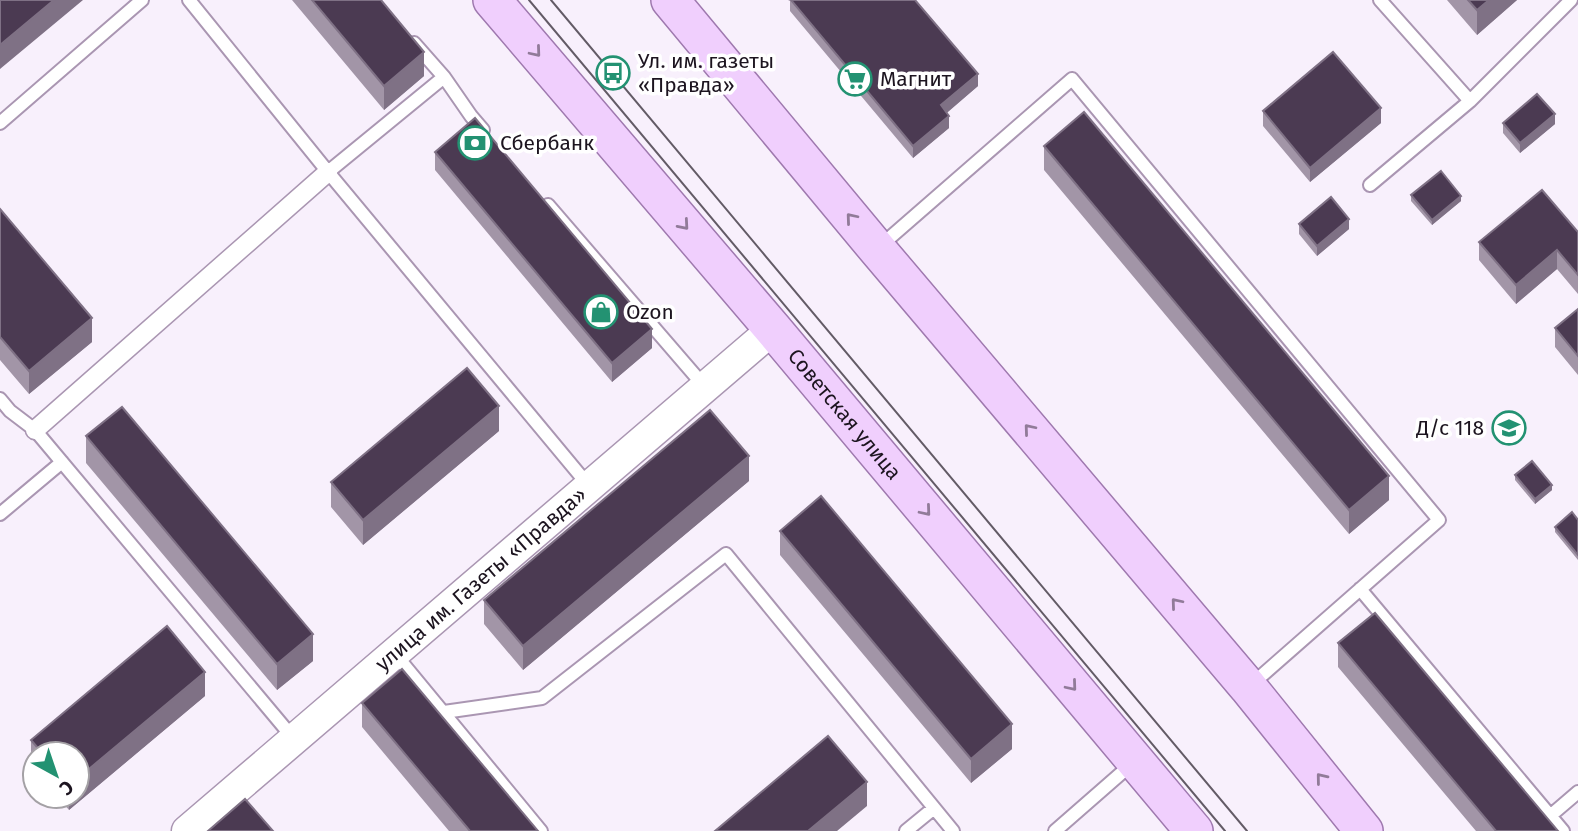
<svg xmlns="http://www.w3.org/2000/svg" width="1578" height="831" font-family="'Fira Sans',sans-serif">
	<rect width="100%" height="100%" fill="#f8f0fc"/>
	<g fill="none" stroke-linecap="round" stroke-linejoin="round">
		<defs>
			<path id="service" d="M189 0 328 172 589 486
				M1380 0 1470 101
				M414 43 444 77 471 116 483 130
				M0 123 142 0
				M328 172 444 77
				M1370 185 1470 101 1571 0
				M548 205 705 387
				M878 248 1072 79 1439 520 1251 685
				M0 399 10 411 35 430 294 739
				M0 514 62 462
				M1360 589 1563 831
				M395 654 541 831
				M444 712 542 698 726 554 953 831
				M1550 816 1578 792
				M906 831 934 808
				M1055 831 1134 762"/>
			<path id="pedestrian" d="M35 430 328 172"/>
			<g id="tertiary">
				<path id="s1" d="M187 831 773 329"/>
			</g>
			<g id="primary">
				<path id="s2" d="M492 0 773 329 1194 831"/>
				<path d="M670 0 877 249 1248 687 1364 831"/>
			</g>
		</defs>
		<use href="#service" stroke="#aa96b2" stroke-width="16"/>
		<use href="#pedestrian" stroke="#aa96b2" stroke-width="21"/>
		<use href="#tertiary" stroke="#aa96b2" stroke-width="33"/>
		<use href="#primary" stroke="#9f79af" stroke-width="40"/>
		<use href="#service" stroke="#fff" stroke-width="12"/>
		<use href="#pedestrian" stroke="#fff" stroke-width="18"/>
		<use href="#tertiary" stroke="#fff" stroke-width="30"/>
		<use href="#primary" stroke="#f0cffd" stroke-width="37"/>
		<path stroke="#635b66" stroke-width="2" d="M529 0 1225 831
			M551 0 1247 831"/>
	</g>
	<path fill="#a295a7" d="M292 0H381L424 76 384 110Z
		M788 0H915L978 86 946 113 949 128 913 158 790 11V1Z
		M1447 0H1517L1477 35Z
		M1263 111 1381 123 1310 182 1263 126Z
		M1503 123 1555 124 1520 153 1503 133Z
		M1044 146 1389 500 1349 534 1044 170Z
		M435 152 652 348 612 382 435 170Z
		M1411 195 1461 201 1432 225 1411 201Z
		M0 209 92 342 29 394 0 360Z
		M1299 224 1349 229 1317 256 1299 234Z
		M1578 232V294L1557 269 1516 304 1479 260V242Z
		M1578 309V375L1555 347V328Z
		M499 431 363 545 331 507V482Z
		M86 436 313 661 277 690 86 463Z
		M1515 475 1552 490 1535 504 1515 480Z
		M749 481 523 670 484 624V600Z
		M1578 520V560L1555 532V527Z
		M780 531 1012 749 971 783 780 555Z
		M1338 643 1558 831H1476L1338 667Z
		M205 696 69 810 57 796H77V754H35V769L31 764V740Z
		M362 703 538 831H449L362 727Z"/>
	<path fill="#7f7185" d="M54 0H83L0 69V45Z
		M1489 0H1517L1477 35V10Z
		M424 52V76L384 110V86Z
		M978 74V86L941 118V105Z
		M1381 108V123L1310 182V168Z
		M1555 114V124L1520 153V143Z
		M949 116V128L913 158V146Z
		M1461 196V201L1432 225V220Z
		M1349 219V229L1317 256V246Z
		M1557 250V269L1516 304V285Z
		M92 318V342L29 394V371Z
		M652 329V348L612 382V363Z
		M499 406V431L363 545V520Z
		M749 456V481L523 670V646Z
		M1389 476V500L1349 534V510Z
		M1552 485V490L1535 504V499Z
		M313 634V661L277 690V664Z
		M205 672V696L69 810V796H77V779Z
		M1012 724V749L971 783V759Z
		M867 782V806L837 831H808Z"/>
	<path fill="#4b3a52" stroke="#7f7185" stroke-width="2" d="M0 0H54L0 45Z
		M312 0H381L424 52 384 86Z
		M791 0H915L978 74 941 105 949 116 913 146Z
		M1468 0H1489L1477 10Z
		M1333 52 1381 108 1310 168 1263 111Z
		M1537 94 1555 114 1520 143 1503 123Z
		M1084 112 1389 476 1349 510 1044 146Z
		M475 118 652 329 612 363 435 152Z
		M1441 171 1461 196 1432 220 1411 195Z
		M1542 190 1578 232V275L1557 250 1516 285 1479 242Z
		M1331 197 1349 219 1317 246 1299 224Z
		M0 209 92 318 29 371 0 337Z
		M1578 309V356L1555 328Z
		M467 368 499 406 363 520 331 482Z
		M122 407 313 634 277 664 86 436Z
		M710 410 749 456 523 646 484 600Z
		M1532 461 1552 485 1535 499 1515 475Z
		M821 496 1012 724 971 759 780 531Z
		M1572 512 1578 520V555L1555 527Z
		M1375 613 1558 831H1496L1338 643Z
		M167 626 205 672 77 779V754H43L31 740Z
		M402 669 538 831H470L362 703Z
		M828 736 867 782 808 831H715Z
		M245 799 273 831H208Z"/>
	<defs><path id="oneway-chevron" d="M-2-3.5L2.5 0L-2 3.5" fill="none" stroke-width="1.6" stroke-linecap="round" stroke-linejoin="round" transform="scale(1.75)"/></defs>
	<g stroke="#917b99">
		<use href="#oneway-chevron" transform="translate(536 52) rotate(50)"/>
		<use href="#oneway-chevron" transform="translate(851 218) rotate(-130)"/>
		<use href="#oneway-chevron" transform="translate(684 225) rotate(49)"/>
		<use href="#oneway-chevron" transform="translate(1029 429) rotate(-130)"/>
		<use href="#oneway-chevron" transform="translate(926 511) rotate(50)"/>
		<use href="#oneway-chevron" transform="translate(1176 603) rotate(-130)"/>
		<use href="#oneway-chevron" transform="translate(1072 686) rotate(50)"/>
		<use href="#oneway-chevron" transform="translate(1321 778) rotate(-129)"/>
	</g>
	<defs>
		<symbol id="bus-ring" viewBox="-11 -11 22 22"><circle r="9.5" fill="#fff" stroke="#239272" stroke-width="1.5"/><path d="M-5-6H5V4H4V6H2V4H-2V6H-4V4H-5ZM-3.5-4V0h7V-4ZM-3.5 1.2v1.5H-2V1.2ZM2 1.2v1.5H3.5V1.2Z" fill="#239272"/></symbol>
		<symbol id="supermarket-ring" viewBox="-11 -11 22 22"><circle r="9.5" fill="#fff" stroke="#239272" stroke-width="1.5"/><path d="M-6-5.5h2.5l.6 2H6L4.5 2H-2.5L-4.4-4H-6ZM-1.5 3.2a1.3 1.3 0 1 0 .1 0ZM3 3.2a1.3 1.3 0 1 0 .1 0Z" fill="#239272"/></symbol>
		<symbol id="bank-ring" viewBox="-11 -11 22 22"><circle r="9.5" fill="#fff" stroke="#239272" stroke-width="1.5"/><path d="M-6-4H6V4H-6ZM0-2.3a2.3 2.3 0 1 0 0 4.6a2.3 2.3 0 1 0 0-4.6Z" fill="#239272"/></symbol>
		<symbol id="shop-ring" viewBox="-11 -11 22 22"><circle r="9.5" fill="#fff" stroke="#239272" stroke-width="1.5"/><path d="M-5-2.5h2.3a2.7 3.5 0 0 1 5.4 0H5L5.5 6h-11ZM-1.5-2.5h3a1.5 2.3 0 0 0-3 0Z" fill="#239272"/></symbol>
		<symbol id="school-ring" viewBox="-11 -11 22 22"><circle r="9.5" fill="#fff" stroke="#239272" stroke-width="1.5"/><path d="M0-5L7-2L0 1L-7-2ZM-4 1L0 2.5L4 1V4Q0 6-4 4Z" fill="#239272"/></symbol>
	</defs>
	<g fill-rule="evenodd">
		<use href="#bus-ring" x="594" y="54" width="38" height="38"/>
		<use href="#supermarket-ring" x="836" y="60" width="38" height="38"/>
		<use href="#bank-ring" x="456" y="124" width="38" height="38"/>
		<use href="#shop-ring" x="582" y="293" width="38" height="38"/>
		<use href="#school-ring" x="1490" y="409" width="38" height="38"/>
	</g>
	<g text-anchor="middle" stroke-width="7" stroke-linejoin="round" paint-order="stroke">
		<g font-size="21" fill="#1c141f" stroke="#fff" text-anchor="start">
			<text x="638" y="68">Ул. им. газеты<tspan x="638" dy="24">«Правда»</tspan></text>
			<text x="880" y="86">Магнит</text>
			<text x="500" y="150">Сбербанк</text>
			<text x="626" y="319">Ozon</text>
			<text x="1484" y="435" text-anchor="end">Д/с 118</text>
		</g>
		<g font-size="21" fill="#1c141f" stroke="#fff">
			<text dy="7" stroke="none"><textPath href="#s2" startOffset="544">Советская улица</textPath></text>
			<text dy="7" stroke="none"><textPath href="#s1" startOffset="387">улица им. Газеты «Правда»</textPath></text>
		</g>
	</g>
	<g transform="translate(56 775) rotate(140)"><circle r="33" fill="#ffffff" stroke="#a4a1a5" stroke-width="2"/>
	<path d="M0-5L12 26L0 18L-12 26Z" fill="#239272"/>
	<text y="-10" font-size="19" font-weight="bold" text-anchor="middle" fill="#1c141f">С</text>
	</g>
</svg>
